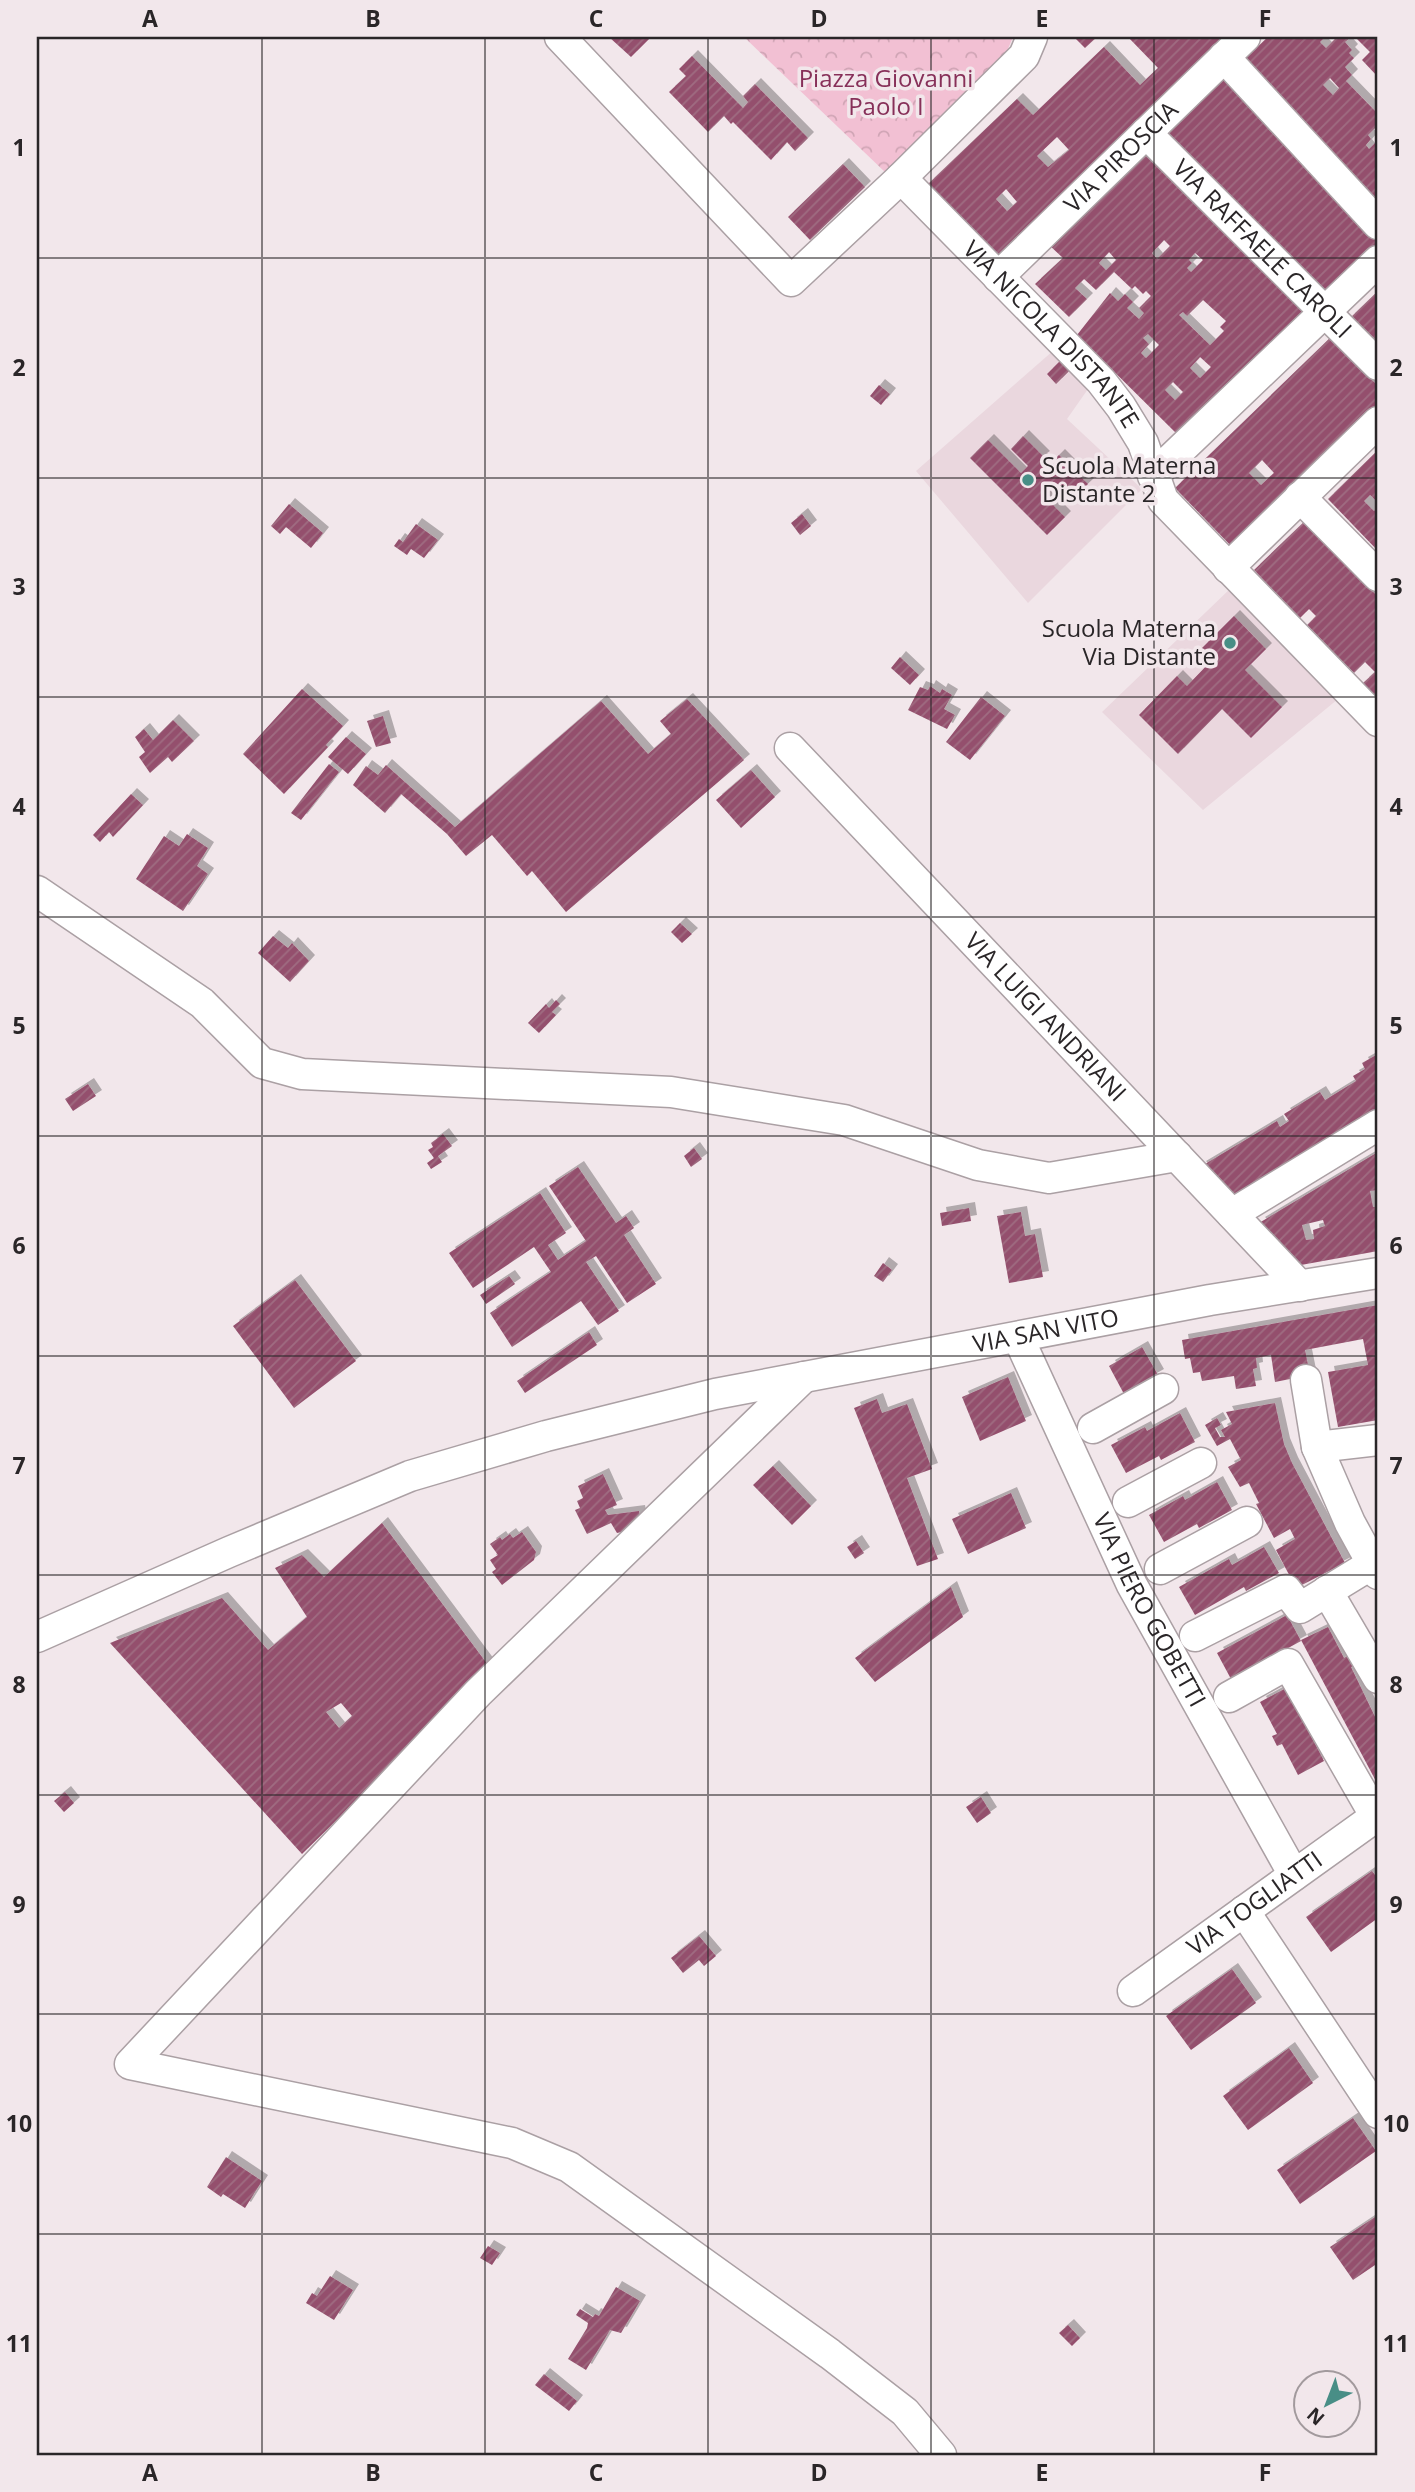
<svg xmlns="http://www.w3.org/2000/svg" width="1415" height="2492" font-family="'Open Sans',sans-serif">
	<defs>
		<pattern id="forest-crowns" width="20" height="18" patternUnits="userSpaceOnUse" patternTransform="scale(1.75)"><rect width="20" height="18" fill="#f2c0d3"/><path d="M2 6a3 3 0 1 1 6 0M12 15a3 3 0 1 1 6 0" fill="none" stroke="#d0a5b5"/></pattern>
		<pattern id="building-hatch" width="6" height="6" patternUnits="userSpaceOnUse" patternTransform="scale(1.75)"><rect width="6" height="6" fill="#94506d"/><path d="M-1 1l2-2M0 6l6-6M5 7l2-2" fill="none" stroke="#9f6c81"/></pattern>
		<filter id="shadow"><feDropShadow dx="6" dy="-6" stdDeviation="0" flood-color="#0004"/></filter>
	</defs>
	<rect width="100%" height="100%" fill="#f2e7eb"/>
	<path fill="#ead7de" d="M1054 350 1095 379 1067 419 1142 489 1028 603 916 471Z
		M1232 587 1338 699 1203 810 1102 712Z"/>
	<path fill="url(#forest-crowns)" d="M744 37H1013L1005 56 886 173Z"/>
	<path fill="url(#building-hatch)" fill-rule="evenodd" filter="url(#shadow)" d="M609 37H651L631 57Z
		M1074 37H1097L1085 48Z
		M1128 37H1235L1000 260 928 184 1017 99 1033 115 1104 47 1140 85 1158 68ZM1057 137 1069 150 1048 167 1037 156ZM1006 189 1017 202 1007 211 996 199Z
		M1268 37H1325L1320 42 1326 48 1335 39 1333 37H1351L1345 42 1352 50 1349 53 1354 58 1345 67 1352 75 1346 81 1378 114V125L1368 135 1371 139 1366 145 1369 149 1378 140V201L1243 61ZM1330 78 1339 88 1333 95 1323 85Z
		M1355 37H1378V77L1362 60 1370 52Z
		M692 56 743 108 748 102 743 96 755 84 808 138 795 151 787 142 771 160 733 122 731 124 724 116 708 132 669 92 686 76 679 69Z
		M1224 79 1378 239V250L1328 298 1164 136Z
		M1145 154 1309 317 1179 436 1077 335 1110 293 1118 301 1125 294 1133 302 1127 308 1139 319 1144 313 1139 308 1151 296 1146 291 1143 294 1135 286 1132 289 1114 272 1096 290 1084 279 1075 288 1087 299 1069 317 1035 284 1063 258 1049 245ZM1164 240 1170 246 1157 259 1152 253ZM1109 252 1116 260 1106 270 1099 263ZM1195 253 1203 260 1191 272 1187 268 1192 263 1189 260ZM1203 300 1226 321 1220 327 1224 331 1210 345 1179 315 1183 312 1187 316ZM1148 334 1159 345 1146 358 1141 353 1149 344 1143 338ZM1200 357 1211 367 1200 378 1190 368ZM1173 382 1183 392 1175 400 1165 390Z
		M843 164 865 187 810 240 788 217Z
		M1378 291V348L1349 319Z
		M1330 338 1378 386V408L1233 548 1175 488ZM1262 460 1274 473 1261 485 1249 473Z
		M1060 361 1069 371 1056 384 1047 374Z
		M879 385 890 394 881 405 870 396Z
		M1023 436 1044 457 1041 459 1048 466 1059 455 1088 484 1072 499 1054 482 1042 494 1065 517 1047 535 970 458 988 440 1021 473 1028 466 1011 449Z
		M1378 450V503L1370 495 1364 501 1374 511 1378 507V551L1328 499Z
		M289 504 323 533 311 548 286 527 280 534 271 526Z
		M802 514 811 526 800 535 791 523Z
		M1305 521 1378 597 1376 655 1378 699 1363 683 1375 672 1365 662 1354 673 1307 625 1316 616 1309 609 1300 618 1254 570Z
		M416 524 438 540 424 558 411 549 407 555 394 546 399 539 403 542Z
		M1234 616 1266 649 1245 670 1282 707 1251 738 1222 709 1178 754 1139 715 1177 676 1187 686 1213 659 1202 648Z
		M900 657 919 675 910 685 891 668Z
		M930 686 940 693 942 689 952 695 944 709 955 715 947 729 908 710 920 687 928 690Z
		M302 689 343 726 326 745 328 747 284 794 243 754Z
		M981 697 1005 716 970 760 946 742Z
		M687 699 744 760 566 912 532 871 527 876 492 835 466 856 447 834 401 794 385 813 353 785 366 766 378 775 386 765 455 827 601 701 648 754 671 734 660 721Z
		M383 716 391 743 376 747 367 721Z
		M173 720 194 741 172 762 168 757 150 773 139 757 145 752 135 737 144 729 153 740Z
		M346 737 366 754 348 774 328 757Z
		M329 764 339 772 301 820 291 813Z
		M751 770 775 797 741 828 716 800Z
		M131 794 143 805 113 837 109 832 100 842 93 835Z
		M187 834 208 848 197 866 208 874 183 911 136 879 164 836 179 846Z
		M680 923 692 934 682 943 671 932Z
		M273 936 288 948 292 943 309 961 290 982 258 953Z
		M556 1000 560 1004 552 1012 556 1015 539 1033 528 1023 546 1004 549 1008Z
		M1378 1054V1119L1237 1204 1200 1167 1277 1121 1280 1127 1289 1121 1284 1114 1320 1092 1325 1100 1356 1081 1353 1076 1365 1069 1362 1063Z
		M88 1084 96 1096 73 1111 65 1099Z
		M443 1134 452 1146 438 1156 442 1162 431 1169 427 1163 434 1158 428 1150 433 1147 431 1143Z
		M694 1148 702 1159 691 1167 684 1156Z
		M1378 1152V1190L1370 1191 1373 1207H1378V1251L1301 1265 1259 1223ZM1323 1220 1325 1226 1313 1230 1314 1239 1306 1240 1302 1225Z
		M578 1167 616 1223 626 1216 634 1228 624 1235 656 1284 627 1303 596 1256 586 1262 619 1311 598 1325 581 1301 512 1347 490 1313 551 1272 534 1247 473 1288 449 1253 540 1193 566 1233 548 1245 558 1260 586 1241 549 1186Z
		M969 1208 971 1221 942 1226 940 1213Z
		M1021 1212 1025 1236 1035 1234 1043 1277 1009 1283 997 1216Z
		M883 1263 892 1270 883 1282 874 1276Z
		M509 1276 515 1284 486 1304 480 1295Z
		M295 1280 356 1361 294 1408 233 1326Z
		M1378 1305V1420L1338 1427 1328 1372 1368 1365 1363 1339 1305 1350 1310 1375 1275 1382 1271 1355 1256 1358 1257 1368 1253 1369 1256 1386 1236 1389 1234 1376 1202 1381 1200 1372 1193 1373 1190 1358 1185 1359 1182 1340Z
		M589 1332 597 1345 525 1393 517 1381Z
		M1142 1347 1158 1375 1124 1394 1109 1366Z
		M1008 1377 1026 1421 980 1441 962 1397Z
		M877 1399 882 1413 907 1404 932 1469 907 1478 938 1559 917 1566 854 1408Z
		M1275 1403 1284 1444 1292 1463 1345 1563 1296 1588 1276 1550 1295 1539 1290 1529 1274 1538 1256 1504 1259 1503 1249 1483 1240 1487 1228 1467 1241 1460 1230 1439 1217 1446 1205 1425 1217 1418 1221 1425 1215 1428 1220 1437H1225L1221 1430 1232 1424 1226 1412Z
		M1180 1413 1195 1442 1161 1460 1159 1456 1126 1473 1111 1445 1145 1427 1147 1431Z
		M773 1466 811 1506 792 1525 753 1485Z
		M603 1474 617 1505 605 1510 608 1515 639 1511 642 1528 617 1533 611 1523 587 1534 575 1510 580 1508 577 1501 583 1498 578 1486Z
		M1217 1482 1232 1510 1199 1528 1197 1524 1164 1542 1149 1515 1183 1496 1185 1500Z
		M1011 1493 1026 1528 968 1554 952 1519Z
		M382 1523 491 1669 302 1854 110 1643 222 1598 268 1650 307 1617 275 1568 302 1555 324 1577ZM341 1703 352 1716 339 1728 326 1712Z
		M522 1532 536 1552 534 1560 502 1585 492 1572 496 1569 490 1560 498 1555 490 1544 500 1537 502 1540 510 1534 513 1538Z
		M856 1541 864 1553 855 1559 847 1547Z
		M1264 1547 1279 1573 1246 1591 1244 1587 1195 1615 1179 1587 1229 1559 1232 1565Z
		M951 1587 963 1617 875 1682 855 1658Z
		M1287 1615 1301 1641 1231 1679 1217 1653Z
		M1328 1627 1344 1658 1349 1655 1354 1666 1351 1667 1378 1723V1785L1301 1640Z
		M1286 1688 1324 1761 1298 1775 1282 1744 1277 1746 1272 1736 1277 1734 1260 1702Z
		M65 1792 74 1803 64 1812 54 1801Z
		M981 1797 991 1813 977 1823 966 1807Z
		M1372 1871 1378 1879V1918L1331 1952 1306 1917Z
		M699 1936 716 1956 704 1966 699 1960 683 1973 671 1958Z
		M1232 1969 1256 2003 1191 2050 1166 2016Z
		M1289 2048 1313 2083 1248 2130 1223 2096Z
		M1353 2118 1376 2151 1300 2204 1277 2170Z
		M226 2157 262 2181 245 2208 223 2194 221 2197 207 2187Z
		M1378 2215V2263L1353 2280 1330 2247Z
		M488 2246 500 2253 492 2265 480 2258Z
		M330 2276 353 2290 334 2320 306 2303 312 2293 317 2296Z
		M616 2287 640 2301 621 2333 610 2330 586 2370 568 2359 587 2328 588 2323 576 2315 580 2309 593 2317 595 2314 599 2316Z
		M1068 2325 1080 2338 1072 2346 1059 2333Z
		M544 2374 577 2401 569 2411 535 2385Z"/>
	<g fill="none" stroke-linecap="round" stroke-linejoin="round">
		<defs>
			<g id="minor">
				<path d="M560 37 791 281 901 178 1024 56 1032 37"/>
				<path d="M1224 57 1378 224"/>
				<path id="s1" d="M1146 133 1378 365"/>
				<path id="s2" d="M901 178 1101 381 1121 407 1143 443 1163 500 1378 721"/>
				<path id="s3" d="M998 277 1245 37"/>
				<path d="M1153 476 1378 261"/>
				<path d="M1300 497 1378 576"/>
				<path d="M1228 568 1378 422"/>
				<path id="s4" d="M790 748 1300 1286"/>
				<path d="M37 891 202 1003 262 1063 302 1074 671 1092 844 1120 978 1165 1049 1178 1177 1156"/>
				<path d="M1232 1214 1378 1125"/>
				<path id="s5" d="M1018 1337 1132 1585 1294 1875"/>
				<path d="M804 1377 478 1693 130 2064 512 2143 569 2167 830 2354 905 2412 941 2455"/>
				<path d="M1306 1380 1317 1447"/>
				<path d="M1093 1428 1163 1389"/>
				<path d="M1378 1440 1317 1447 1350 1523 1378 1574"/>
				<path d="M1128 1502 1201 1463"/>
				<path d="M1160 1569 1247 1522"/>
				<path d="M1327 1591 1378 1678"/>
				<path d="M1195 1636 1286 1590 1300 1608 1372 1564"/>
				<path id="s6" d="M37 1637 229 1552 410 1476 546 1436 715 1394 1210 1300 1378 1273"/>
				<path d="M1229 1697 1288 1664 1376 1817"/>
				<path d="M1244 1911 1378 2113"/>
				<path id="s7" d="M1133 1991 1378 1815"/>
			</g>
		</defs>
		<use href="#minor" stroke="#aba0a4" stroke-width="33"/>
		<use href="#minor" stroke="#fff" stroke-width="30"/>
	</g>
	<path fill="none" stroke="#2a2628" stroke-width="2" stroke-opacity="0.55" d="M262 37V2455M485 37V2455M708 37V2455M931 37V2455M1154 37V2455M37 258H1378M37 478H1378M37 697H1378M37 917H1378M37 1136H1378M37 1356H1378M37 1575H1378M37 1795H1378M37 2014H1378M37 2234H1378"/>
	<g fill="#488e86" stroke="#f2e7eb" stroke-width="2.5">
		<circle cx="1028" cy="480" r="7"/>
		<circle cx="1230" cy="643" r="7"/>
	</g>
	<g text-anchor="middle" stroke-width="7" stroke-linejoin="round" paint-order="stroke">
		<g font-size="24" fill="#873059" stroke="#f2e7eb">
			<text x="886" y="87">Piazza Giovanni<tspan x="886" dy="28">Paolo I</tspan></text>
		</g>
		<g font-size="24" fill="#2a2628" stroke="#f2e7eb">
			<text dy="8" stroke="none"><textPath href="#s3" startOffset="172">VIA PIROSCIA</textPath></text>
			<text dy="8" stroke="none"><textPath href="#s1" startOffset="164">VIA RAFFAELE CAROLI</textPath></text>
			<text dy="8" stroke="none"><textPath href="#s2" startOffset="217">VIA NICOLA DISTANTE</textPath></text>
			<text dy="8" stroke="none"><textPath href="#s4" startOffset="371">VIA LUIGI ANDRIANI</textPath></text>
			<text dy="8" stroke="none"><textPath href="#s6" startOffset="1059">VIA SAN VITO</textPath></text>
			<text dy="8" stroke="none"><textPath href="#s5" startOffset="303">VIA PIERO GOBETTI</textPath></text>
			<text dy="8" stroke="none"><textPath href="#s7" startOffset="150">VIA TOGLIATTI</textPath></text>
		</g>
		<g font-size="24" fill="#2a2628" stroke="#f2e7eb" text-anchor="start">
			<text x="1042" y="474">Scuola Materna<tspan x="1042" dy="28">Distante 2</tspan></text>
			<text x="1216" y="637" text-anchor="end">Scuola Materna<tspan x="1216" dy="28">Via Distante</tspan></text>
		</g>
	</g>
	<rect width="1415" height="2492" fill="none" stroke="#f2e7eb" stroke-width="77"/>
	<g transform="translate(1327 2404) rotate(222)"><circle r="33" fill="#f2e7eb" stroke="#a29a9d" stroke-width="2"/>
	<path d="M0-5L12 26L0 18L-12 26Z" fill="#488e86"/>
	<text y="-10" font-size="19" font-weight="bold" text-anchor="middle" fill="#2a2628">N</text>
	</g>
	<rect x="38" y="38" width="1338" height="2416" fill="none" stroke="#2a2628" stroke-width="2.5"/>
	<g font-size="23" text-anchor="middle" font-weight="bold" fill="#2a2628">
		<text x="150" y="27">A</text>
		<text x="373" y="27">B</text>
		<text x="596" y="27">C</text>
		<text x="819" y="27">D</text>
		<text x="1042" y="27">E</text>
		<text x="1265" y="27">F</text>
		<text x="19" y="156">1</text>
		<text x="1396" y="156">1</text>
		<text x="19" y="376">2</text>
		<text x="1396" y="376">2</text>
		<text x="19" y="595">3</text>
		<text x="1396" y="595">3</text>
		<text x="19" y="815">4</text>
		<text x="1396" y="815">4</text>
		<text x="19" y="1034">5</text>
		<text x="1396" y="1034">5</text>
		<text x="19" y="1254">6</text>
		<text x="1396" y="1254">6</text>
		<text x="19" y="1474">7</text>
		<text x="1396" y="1474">7</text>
		<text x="19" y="1693">8</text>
		<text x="1396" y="1693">8</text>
		<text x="19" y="1913">9</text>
		<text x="1396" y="1913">9</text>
		<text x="19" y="2132">10</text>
		<text x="1396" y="2132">10</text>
		<text x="19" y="2352">11</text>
		<text x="1396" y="2352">11</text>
		<text x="150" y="2481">A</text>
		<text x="373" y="2481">B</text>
		<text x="596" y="2481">C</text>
		<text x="819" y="2481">D</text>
		<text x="1042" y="2481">E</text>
		<text x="1265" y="2481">F</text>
	</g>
</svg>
